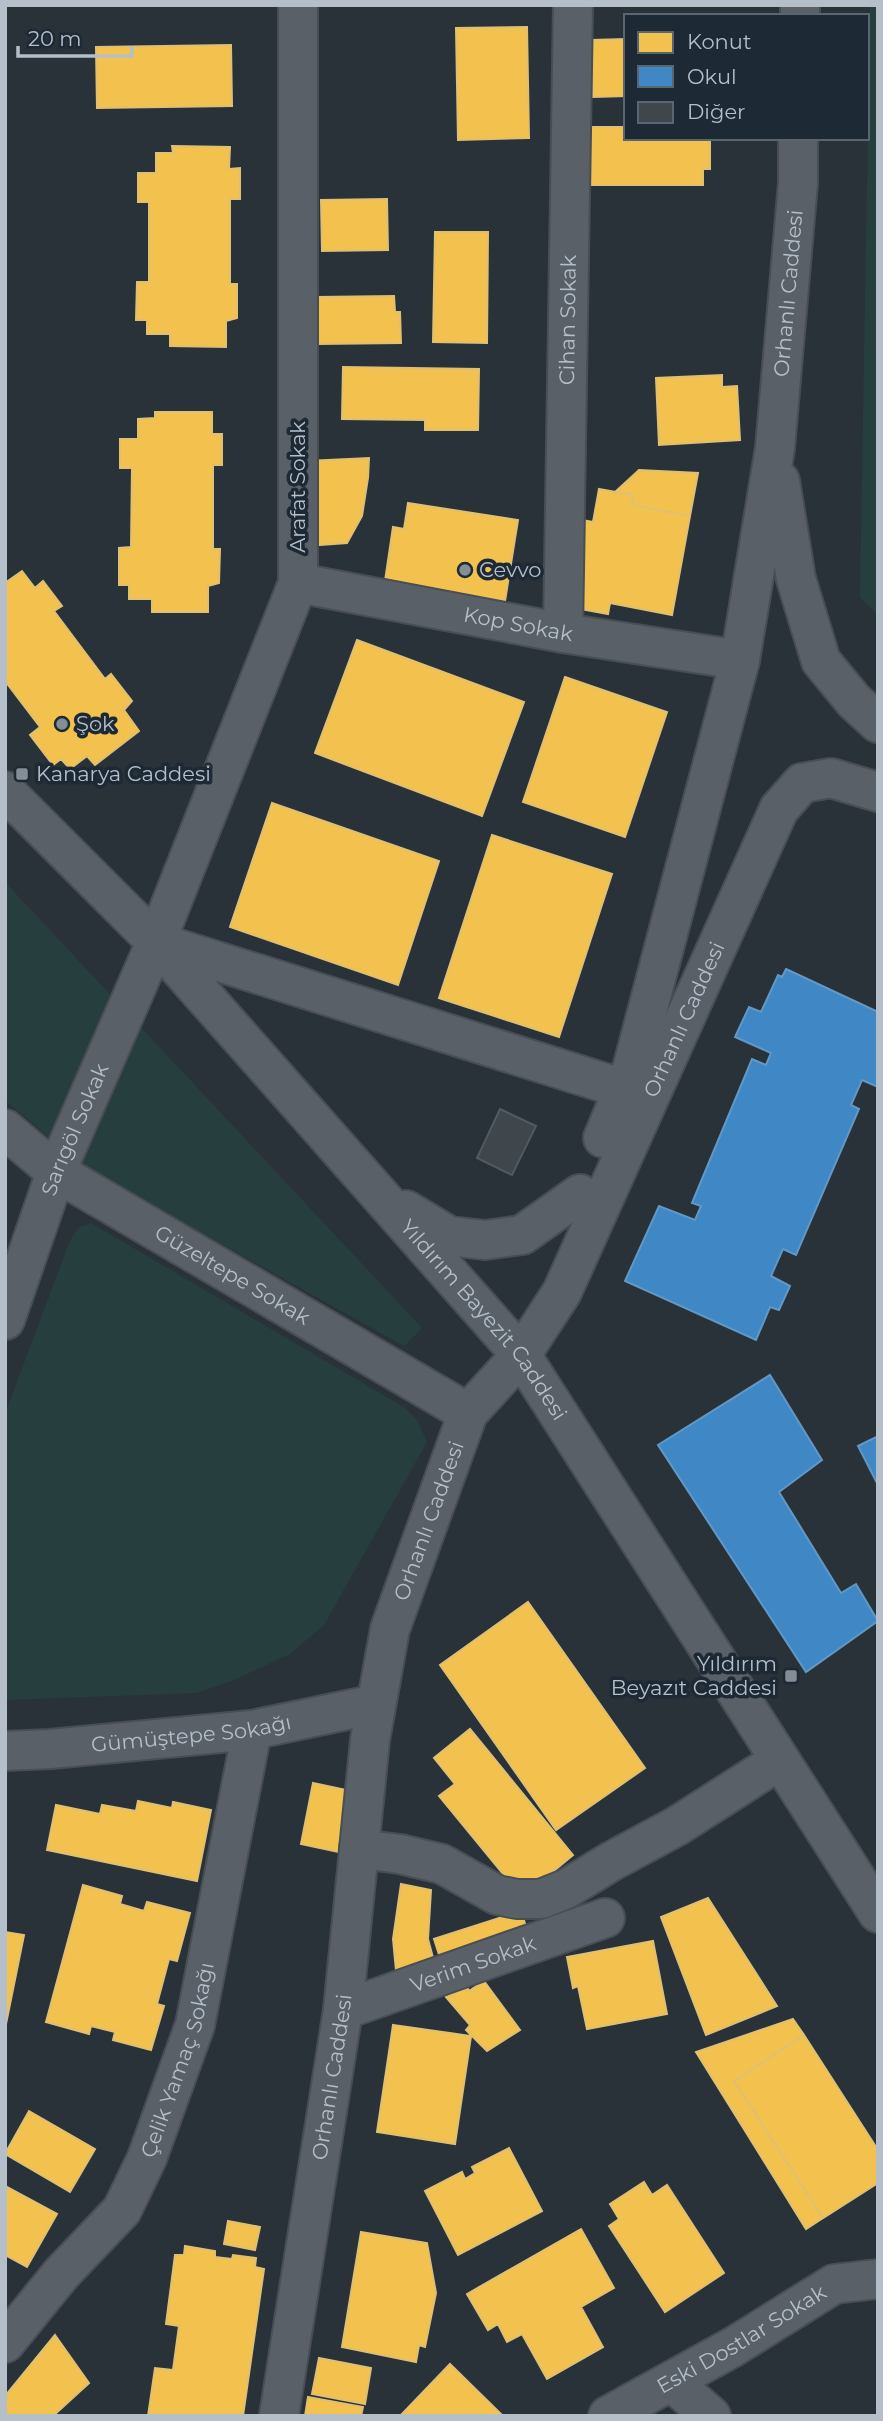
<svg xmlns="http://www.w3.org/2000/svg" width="883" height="2421" font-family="Montserrat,sans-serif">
	<rect width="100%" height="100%" fill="#2a3239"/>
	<path fill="#273e3f" d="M870 5H878V615L860 597Z
		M5 882 422 1328 404 1346 85 1168 5 1100Z
		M91 1223 405 1408 417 1420 427 1442 324 1625 290 1654 234 1680 197 1693 5 1700V1414L69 1243 78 1228Z"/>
	<path fill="#f2c14e" stroke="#dfc073" stroke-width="2" d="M527 27 529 138 458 140 456 28Z
		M626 39V96L593 97 591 40Z
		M231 45 232 106 97 108 96 47Z
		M578 127H626V138H710V169H703V185H588Z
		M172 146 230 147 229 169 240 168V199H230V284H237V318L226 321V347L170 346V334H147V320H136L137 282H149V202H138V173H156V153H173Z
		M387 199 388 250 322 251 321 200Z
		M435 232H488L487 343 433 342Z
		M394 296 395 312H400L401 343 318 344 317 297Z
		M343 367 479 369 478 430H425V420L342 419Z
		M722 375V387L737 386 740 440 659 445 656 378Z
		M155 412H212V434H222V465H213V549H220L219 583 208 586V612H152V599H129V585H119V548L131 547 132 468H120V439H138V419L155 418Z
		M369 458 368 478 362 516 347 543 307 546V461Z
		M639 470 698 473 690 516 632 505 633 495 615 492Z
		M599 489 633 495 632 505 690 516 672 615 610 603 608 614 575 608 582 520 593 522Z
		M408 503 518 520 505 601 385 581 393 527 404 529Z
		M22 571 35 588 43 581 62 606 54 611 105 679 111 674 132 701 124 710 139 731 95 765 87 756 70 769 61 759 53 765 30 735 40 727 5 681V583Z
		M357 640 524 702 482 816 315 753Z
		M565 677 667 712 625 837 523 802Z
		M272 803 439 861 398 985 230 927Z
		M492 835 612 874 559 1037 439 998Z
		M528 1602 645 1768 556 1830 440 1665Z
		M470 1729 573 1855 522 1897 439 1796 455 1784 434 1758Z
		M313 1783 351 1791 339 1852 301 1844Z
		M138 1801 172 1808 173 1802 211 1810 197 1881 47 1850 56 1805 100 1814 102 1805 136 1811Z
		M401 1884 431 1890 428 1939 436 1969 397 1981 393 1939Z
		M83 1885 122 1896 120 1904 144 1911 147 1902 190 1913 177 1961 169 1959 157 2004 164 2006 151 2050 113 2040 115 2032 91 2026 89 2034 46 2022Z
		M708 1898 777 2006 706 2035 661 1917Z
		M521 1911 530 1939 443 1967 434 1939Z
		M5 1932 24 1935 5 2029Z
		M653 1941 667 2014 587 2029 578 1986 573 1988 567 1957Z
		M484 1981 520 2030 487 2051 466 2030 470 2025 446 1997 467 1987 469 1991Z
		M793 2019 804 2035 734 2081 823 2218 806 2229 696 2052Z
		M393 2025 471 2036 455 2144 377 2132Z
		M804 2035 878 2150V2183L823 2218 734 2081Z
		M29 2111 95 2149 70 2192 5 2154Z
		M509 2148 542 2211 458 2255 425 2191 462 2172 465 2179 475 2173 472 2167Z
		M644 2182 652 2195 667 2185 724 2273 665 2312 609 2226 619 2219 610 2204Z
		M5 2186 57 2214 27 2267 5 2255Z
		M228 2221 260 2227 255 2250 224 2244Z
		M581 2229 614 2288 581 2307 603 2347 547 2379 522 2334 507 2342 498 2324 488 2330 467 2294Z
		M361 2232 427 2243 436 2293 425 2347 419 2345 416 2362 342 2347Z
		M185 2246 215 2251V2257L232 2259 233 2255 256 2258 255 2267 264 2269 243 2416H148L155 2368 173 2370 179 2326 166 2324 175 2255H184Z
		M55 2335 89 2383 53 2416H5V2396Z
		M319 2358 371 2368 365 2404 312 2394Z
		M450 2364 503 2416H400Z
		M308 2397 363 2407 361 2416H305Z"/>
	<path fill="#3f88c5" stroke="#6298c6" stroke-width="2" d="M786 969 878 1012V1087L862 1080 851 1105 859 1109 796 1255 783 1249 771 1276 790 1286 779 1310 770 1307 756 1340 625 1281 659 1206 695 1220 701 1206 692 1203 752 1059 766 1065 771 1053 735 1037 749 1007 761 1012 778 975 782 977Z
		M770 1375 822 1460 779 1492 841 1593 856 1584 878 1621 806 1672 658 1445Z
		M878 1436V1485L858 1446Z"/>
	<path fill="#3f464c" stroke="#525a61" stroke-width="2" d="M500 1109 536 1126 512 1175 477 1158Z"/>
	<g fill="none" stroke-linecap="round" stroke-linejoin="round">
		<defs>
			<g id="minor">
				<path d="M800 16V5"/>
				<path d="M780 481 796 579 821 661 854 701 878 723"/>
				<path id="s1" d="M298 583 563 633 740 660"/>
				<path id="s2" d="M563 633 573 5"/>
				<path id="s3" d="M5 791 156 942 521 1355 878 1913"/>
				<path d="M156 942 624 1089"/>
				<path id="s4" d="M5 1129 56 1172 468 1413"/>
				<path id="s5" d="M603 1138 632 1069 740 660 775 448 798 183V138"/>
				<path d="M406 1210 449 1236 485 1240 522 1235 580 1194"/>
				<path id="s6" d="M5 1320 56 1172 156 942 298 583V5"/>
				<path id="s7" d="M5 1751 50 1749 252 1730 376 1704"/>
				<path d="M359 1849 400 1854 442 1864 497 1895 517 1899H541L566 1889 612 1861 677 1826 780 1760"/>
				<path id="s8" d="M343 2010 605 1918"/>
				<path id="s9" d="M5 2343 61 2274 122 2210 147 2158 195 2025 252 1730"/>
				<path d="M672 2382 711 2416"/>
				<path id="s10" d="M279 2416 343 2010 370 1740 390 1629 468 1413 521 1355 562 1292 779 809 802 783 831 778 878 792"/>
				<path id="s11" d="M608 2416 733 2347 834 2284 878 2279"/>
			</g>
		</defs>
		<use href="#minor" stroke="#484e54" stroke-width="42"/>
		<use href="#minor" stroke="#5a6067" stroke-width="38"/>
	</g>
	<g fill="#848e97" stroke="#1d2934" stroke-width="2.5">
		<circle cx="465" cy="570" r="7"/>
		<circle cx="62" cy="724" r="7"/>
		<rect x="15" y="767" width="14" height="14" rx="3.5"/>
		<rect x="784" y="1669" width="14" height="14" rx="3.5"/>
	</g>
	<g text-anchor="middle" stroke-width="7" stroke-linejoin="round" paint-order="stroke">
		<g font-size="21" fill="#b4bfca" stroke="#1d2934">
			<text dy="7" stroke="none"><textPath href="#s5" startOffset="868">Orhanlı Caddesi</textPath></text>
			<text dy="7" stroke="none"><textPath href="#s2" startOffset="313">Cihan Sokak</textPath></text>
			<text transform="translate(298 487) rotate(-90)" y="7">Arafat Sokak</text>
			<text dy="7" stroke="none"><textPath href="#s1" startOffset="224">Kop Sokak</textPath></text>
			<text dy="7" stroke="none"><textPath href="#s10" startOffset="1477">Orhanlı Caddesi</textPath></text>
			<text dy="7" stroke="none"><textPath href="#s6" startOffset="203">Sarıgöl Sokak</textPath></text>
			<text dy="7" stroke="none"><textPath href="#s4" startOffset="271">Güzeltepe Sokak</textPath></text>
			<text dy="7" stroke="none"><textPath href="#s3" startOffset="714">Yıldırım Bayezit Caddesi</textPath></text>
			<text dy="7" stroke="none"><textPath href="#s10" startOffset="910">Orhanlı Caddesi</textPath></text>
			<text dy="7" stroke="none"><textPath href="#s7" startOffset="187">Gümüştepe Sokağı</textPath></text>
			<text dy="7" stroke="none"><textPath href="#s8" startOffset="138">Verim Sokak</textPath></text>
			<text dy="7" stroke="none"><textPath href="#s9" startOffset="338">Çelik Yamaç Sokağı</textPath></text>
			<text dy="7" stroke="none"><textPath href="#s10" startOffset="343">Orhanlı Caddesi</textPath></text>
			<text dy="7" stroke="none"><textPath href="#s11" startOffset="154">Eski Dostlar Sokak</textPath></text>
		</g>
		<g font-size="21" fill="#b4bfca" stroke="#1d2934" text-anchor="start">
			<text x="479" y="577">Cevvo</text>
			<text x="76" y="731">Şok</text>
			<text x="36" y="781">Kanarya Caddesi</text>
			<text x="777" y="1671" text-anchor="end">Yıldırım<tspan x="777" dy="24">Beyazıt Caddesi</tspan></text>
		</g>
	</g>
	<rect width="883" height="2421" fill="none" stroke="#b4bfca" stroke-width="14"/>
	<rect x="624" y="14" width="245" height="126" fill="#1d2934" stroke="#596570" stroke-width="2"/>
	<rect x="638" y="32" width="35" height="21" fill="#f2c14e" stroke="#596570" stroke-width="2"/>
	<text x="687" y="49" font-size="21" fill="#b4bfca">Konut</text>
	<rect x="638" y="66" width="35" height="21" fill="#3f88c5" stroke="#596570" stroke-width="2"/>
	<text x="687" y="84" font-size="21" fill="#b4bfca">Okul</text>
	<rect x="638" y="102" width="35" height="21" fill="#3f464c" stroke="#596570" stroke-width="2"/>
	<text x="687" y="119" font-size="21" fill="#b4bfca">Diğer</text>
	<path d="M18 46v10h114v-10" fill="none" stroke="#b4bfca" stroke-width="3.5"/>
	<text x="28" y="46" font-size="21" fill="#b4bfca" stroke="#1d2934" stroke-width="5" paint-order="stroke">20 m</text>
</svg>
